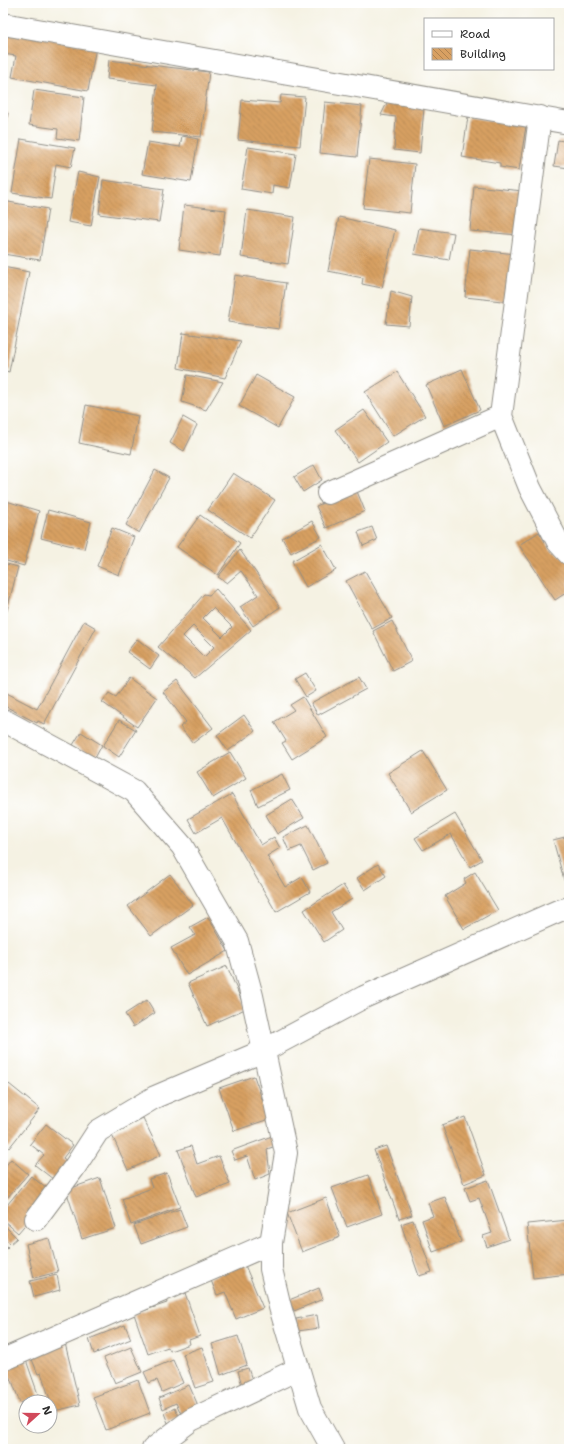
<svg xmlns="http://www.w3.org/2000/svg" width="572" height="1452" font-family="'Shantell Sans',sans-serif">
	<defs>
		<pattern id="building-back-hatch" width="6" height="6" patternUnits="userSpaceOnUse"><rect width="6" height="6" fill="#d8a062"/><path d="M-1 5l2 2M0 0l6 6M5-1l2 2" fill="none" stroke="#af8351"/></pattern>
	</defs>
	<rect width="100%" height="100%" fill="#fff"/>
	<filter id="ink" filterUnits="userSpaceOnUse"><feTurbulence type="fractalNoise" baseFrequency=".025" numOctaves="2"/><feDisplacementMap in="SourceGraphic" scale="8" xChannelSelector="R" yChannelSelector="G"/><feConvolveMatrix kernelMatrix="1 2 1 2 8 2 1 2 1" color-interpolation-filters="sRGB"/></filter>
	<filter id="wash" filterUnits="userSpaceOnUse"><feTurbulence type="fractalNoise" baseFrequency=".012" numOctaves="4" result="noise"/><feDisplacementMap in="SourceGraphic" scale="16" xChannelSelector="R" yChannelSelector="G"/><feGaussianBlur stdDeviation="0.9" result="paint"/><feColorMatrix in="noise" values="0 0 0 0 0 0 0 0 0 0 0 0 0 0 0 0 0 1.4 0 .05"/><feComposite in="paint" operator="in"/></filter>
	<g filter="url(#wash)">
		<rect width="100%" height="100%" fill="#f5f2e3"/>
		<g id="blocks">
			<path fill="url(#building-back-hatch)" fill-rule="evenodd" d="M3 30 96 47 88 91 12 77 16 56 3 54Z
				M109 60 209 72 201 137 152 132 157 85 107 79Z
				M34 90 84 97 79 141 57 138 58 129 29 125Z
				M281 95 305 97 300 146 238 140 242 100 280 103Z
				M388 101 424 108 420 153 394 150 396 117 381 115Z
				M325 102 362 106 357 157 320 153Z
				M3 112 8 113 4 135H3Z
				M468 117 526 126 519 170 500 167V163L462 157Z
				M182 136 198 139 191 182 142 174 148 142 180 147Z
				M21 139 75 148 71 167 56 164 51 199 12 193Z
				M558 140 569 142V168L554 166Z
				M248 147 296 154 290 188 273 185 272 194 241 189Z
				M369 159 415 164 410 213 363 208Z
				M78 172 100 177 91 226 68 222Z
				M103 180 164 189 159 222 99 214Z
				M474 186 523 191 519 235 470 231Z
				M3 201 48 209 40 260 3 254Z
				M184 205 226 210 220 256 179 250Z
				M247 210 295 217 288 264 241 257Z
				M339 217 395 230 382 288 362 284 363 278 328 271Z
				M419 228 454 233 449 260 414 254Z
				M470 249 516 254 511 302 465 297Z
				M3 267 29 272 9 372 3 370Z
				M235 275 286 283 279 329 228 322Z
				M391 291 412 297 409 326 386 324Z
				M183 333 241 341 225 378 178 368Z
				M462 369 480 410 444 426 426 385Z
				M397 372 425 416 393 436 365 392Z
				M187 375 223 382 206 410 182 402Z
				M256 375 295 397 278 428 239 406Z
				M86 405 138 416 131 454 79 443Z
				M364 410 387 442 358 462 335 430Z
				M183 417 197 425 184 451 170 443Z
				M314 465 322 480 303 492 294 477Z
				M155 470 169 478 139 533 126 525Z
				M233 473 275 500 250 538 208 510Z
				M356 489 365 511 326 528 316 506Z
				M3 500 39 511 24 566 3 560Z
				M48 510 91 522 84 549 41 538Z
				M200 515 240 543 218 575 177 547Z
				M312 521 321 537 291 553 282 538Z
				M372 527 377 540 363 546 358 532Z
				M112 528 134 537 119 575 97 566Z
				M539 532 550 549 569 560V591L555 600 519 545Z
				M322 544 336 570 306 587 292 561Z
				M240 550 280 607 253 626 240 607 258 595 241 571 227 583 218 577Z
				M3 563 18 567 6 614 3 613Z
				M365 571 392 618 372 629 346 581Z
				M216 589 251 630 195 678 158 647 204 594 209 595ZM213 608 232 627 222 637 203 618ZM193 626 214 647 204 657 183 636Z
				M84 621 96 628 44 724 38 721 37 723 3 705V691L37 709Z
				M392 621 412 661 393 671 373 631Z
				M137 639 159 656 150 669 127 652Z
				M305 673 316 691 306 697 295 679Z
				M359 677 366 689 318 715 311 703Z
				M129 678 157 698 137 727 102 702 109 693 116 697Z
				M177 681 213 728 193 743 180 727 186 722 163 692Z
				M303 697 327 737 292 759 282 743 286 741 274 722 294 710 290 705Z
				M244 715 255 731 228 751 217 735Z
				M119 720 136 730 119 757 103 746Z
				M81 732 102 745 95 758 73 745Z
				M423 751 447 790 411 812 388 773Z
				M230 752 246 778 213 798 197 772Z
				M282 774 290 790 258 806 251 790Z
				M232 794 261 845 274 837 280 848 267 856 285 887 302 877 310 892 276 912 222 818 196 833 188 819Z
				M292 799 304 818 277 834 266 815Z
				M455 814 482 860 470 867 451 834 423 850 415 838Z
				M308 825 327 863 313 870 301 846 289 851 283 837Z
				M569 836V894H568L553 840Z
				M378 864 386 876 365 890 357 878Z
				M475 872 498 910 464 929 445 896 466 883 464 879Z
				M170 874 193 905 151 936 128 906Z
				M343 885 352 899 331 912 342 930 324 942 304 910Z
				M208 917 228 951 187 975 171 948 195 935 190 927Z
				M227 966 245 1009 207 1026 188 983Z
				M147 1000 155 1013 133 1027 125 1014Z
				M254 1076 269 1119 234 1131 219 1088Z
				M9 1084 40 1109 9 1148 3 1143V1092Z
				M465 1117 486 1175 464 1184 442 1125Z
				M143 1118 161 1155 128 1170 111 1133Z
				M46 1124 73 1145 63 1158 72 1165 58 1183 35 1165 44 1155 30 1144Z
				M272 1136 276 1146 267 1149 270 1174 255 1180 247 1156 235 1160 231 1151Z
				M191 1146 197 1164 219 1156 230 1184 196 1197 178 1150Z
				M386 1146 412 1215 399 1219 374 1150Z
				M11 1159 28 1174 7 1198 3 1194V1169Z
				M167 1173 180 1207 131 1225 122 1199 152 1188 149 1179Z
				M368 1175 382 1214 347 1227 332 1188Z
				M31 1176 52 1193 18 1233 3 1220V1202L7 1205Z
				M100 1178 116 1228 82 1239 66 1190Z
				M488 1180 509 1239 487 1247 483 1236 492 1233 479 1198 470 1201 465 1188Z
				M445 1197 461 1242 433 1252 422 1220 433 1216 428 1203Z
				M326 1198 340 1237 302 1252 287 1213Z
				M180 1209 187 1227 141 1244 134 1225Z
				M413 1220 432 1272 419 1276 401 1224Z
				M569 1220V1274L533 1278 527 1224Z
				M3 1224 17 1238 10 1244 3 1236Z
				M49 1238 58 1272 34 1278 26 1244Z
				M3 1242 8 1247 3 1252Z
				M244 1263 263 1308 236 1319 225 1292 217 1295 210 1278Z
				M57 1275 60 1290 34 1297 30 1281Z
				M319 1288 323 1299 294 1311 289 1300Z
				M185 1293 200 1336 189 1340 190 1344 170 1351 168 1347 148 1354 134 1314 167 1303 166 1299Z
				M317 1315 319 1328 298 1331 296 1319Z
				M125 1325 131 1339 94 1354 89 1339Z
				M238 1336 247 1365 221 1375 212 1344Z
				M65 1343 80 1405 54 1411 41 1373 38 1374 31 1357Z
				M131 1347 142 1372 115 1383 104 1358Z
				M202 1347 214 1382 195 1388 183 1354Z
				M26 1360 39 1397 20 1403 11 1378 3 1380V1368Z
				M173 1360 183 1383 162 1392 157 1380 149 1383 144 1372Z
				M248 1368 254 1386 243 1389 238 1371Z
				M138 1380 150 1413 106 1430 93 1397Z
				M189 1385 200 1410 183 1418 176 1403 163 1409 159 1398Z
				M175 1408 180 1418 168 1423 164 1413Z"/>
		</g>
	</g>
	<g filter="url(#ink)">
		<use href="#blocks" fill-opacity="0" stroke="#908e87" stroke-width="1"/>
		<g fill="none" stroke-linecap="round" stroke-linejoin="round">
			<defs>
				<path id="minor" d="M3 24 569 123
					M540 117 501 416 530 488 558 542 569 554
					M328 493 501 416
					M3 720 134 791 182 846 237 941 252 996 286 1153 271 1243V1269L280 1307 310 1408 333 1449
					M36 1219 74 1168 98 1131 155 1097 263 1051 364 997 558 911 569 908
					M3 1360 271 1243
					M153 1449 191 1420 298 1369"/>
			</defs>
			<use href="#minor" stroke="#908e87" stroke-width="24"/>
			<use href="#minor" stroke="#fff" stroke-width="22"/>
		</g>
	</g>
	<rect width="572" height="1452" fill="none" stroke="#fff" stroke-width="16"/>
	<rect x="424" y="18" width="130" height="52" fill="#ffffff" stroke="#aaaaaa"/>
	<rect x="432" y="31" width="20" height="6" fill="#ffffff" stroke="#aaaaaa"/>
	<text x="460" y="38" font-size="12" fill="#2b2b2b">Road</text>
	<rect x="432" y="48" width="20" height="12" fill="url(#building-back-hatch)" stroke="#aaaaaa"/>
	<text x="460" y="58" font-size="12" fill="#2b2b2b">Building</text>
	<g transform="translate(38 1414) rotate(69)"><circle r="19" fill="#ffffff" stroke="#aaaaaa"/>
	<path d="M0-3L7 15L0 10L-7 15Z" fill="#d1495b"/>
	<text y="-6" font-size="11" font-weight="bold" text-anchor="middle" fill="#2b2b2b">N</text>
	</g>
</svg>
